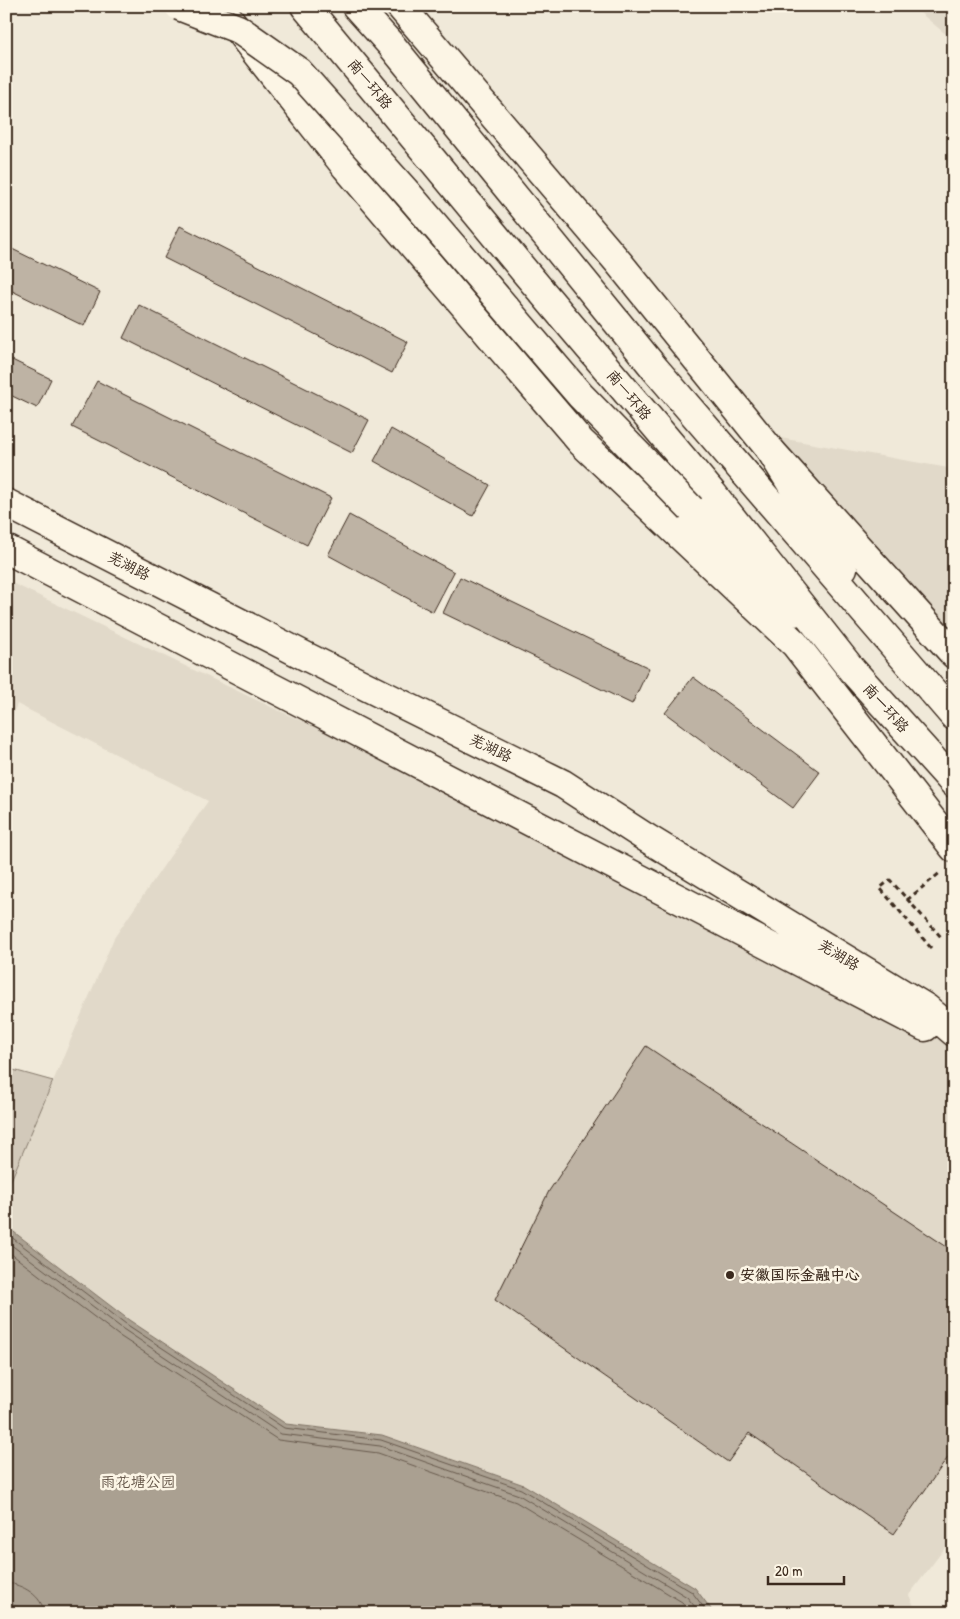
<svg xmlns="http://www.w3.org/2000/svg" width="960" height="1619" font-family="'Patrick Hand','LXGW WenKai TC',sans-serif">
	<rect width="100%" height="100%" fill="#f0e9d9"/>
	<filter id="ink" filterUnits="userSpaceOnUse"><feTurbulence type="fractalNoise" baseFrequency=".02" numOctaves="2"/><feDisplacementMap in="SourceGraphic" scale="10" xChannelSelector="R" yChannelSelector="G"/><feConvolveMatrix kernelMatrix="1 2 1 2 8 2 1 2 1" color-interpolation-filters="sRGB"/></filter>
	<g filter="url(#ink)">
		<path fill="#e1d9c9" d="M912 6H954V41Z
			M758 434 954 469V654Z
			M6 580 271 707 613 864 954 1042V1536L909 1595 917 1613H714L695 1588 524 1485 382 1435 286 1424 129 1320 6 1226V1192L114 938 208 801 17 704 6 730Z"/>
		<path fill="#d2c9ba" stroke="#867a6c" d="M6 1068 53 1081 6 1192Z"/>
		<path fill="#aaa091" stroke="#7e7163" d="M6 1226 129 1320 286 1424 382 1435 524 1485 695 1588 714 1613H29L6 1601Z"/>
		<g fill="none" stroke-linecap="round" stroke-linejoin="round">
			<path stroke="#67594c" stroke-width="1" d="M6 1233 126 1324 284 1428 381 1440 521 1489 692 1592 708 1613
				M6 1241 123 1329 281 1434 380 1446 519 1495 687 1597 700 1613
				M6 1250 118 1335 278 1440 378 1453 516 1502 682 1602 691 1613
				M6 1583C22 1584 43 1596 44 1613"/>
		</g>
		<path fill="#beb3a4" stroke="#3b2a1e" d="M180 226 408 342 392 373 164 258Z
			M6 246 100 292 84 326 6 288Z
			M139 305 369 420 352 453 123 338Z
			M6 357 51 379 37 408 6 393Z
			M97 381 331 498 307 545 72 427Z
			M391 429 490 485 473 516 374 461Z
			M349 515 454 572 433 612 328 555Z
			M460 577 649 668 632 704 443 613Z
			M693 677 820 772 793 808 665 713Z
			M646 1046 950 1249 954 1243V1449L894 1534 749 1433 728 1462 495 1300 549 1191Z"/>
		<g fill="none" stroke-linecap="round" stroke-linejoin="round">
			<defs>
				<path id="primary" d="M219 6 346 167 581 442 795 644 954 848
					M400 6 619 263 771 451 954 654
					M6 503 307 657 563 784 645 837 926 1008 954 1032
					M691 509 794 612
					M6 549 925 1027"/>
				<path id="highway" d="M305 6 526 273 712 493 852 670 954 783
					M356 6 392 46 656 370 954 716
					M771 451 843 568"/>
			</defs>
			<use href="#primary" stroke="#3b2a1e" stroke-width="31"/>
			<use href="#highway" stroke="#3b2a1e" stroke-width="31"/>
			<path stroke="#3b2a1e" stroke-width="3" stroke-dasharray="5 4" stroke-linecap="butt" d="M907 900 941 872
				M931 948 880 888 890 880 942 938"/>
			<use href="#primary" stroke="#fcf5e5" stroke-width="28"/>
			<use href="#highway" stroke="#fcf5e5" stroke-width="28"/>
			<defs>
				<path id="highway-bridge" d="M179 6 238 29 299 72 408 194 580 395 691 509"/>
			</defs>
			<use href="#highway-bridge" stroke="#3b2a1e" stroke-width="31" stroke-linecap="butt"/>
			<use href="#highway-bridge" stroke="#fcf5e5" stroke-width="28"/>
		</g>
	</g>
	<circle fill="#3b2a1e" stroke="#fcf5e5" stroke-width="2" cx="730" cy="1275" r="5"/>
	<g text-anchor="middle" stroke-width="5" stroke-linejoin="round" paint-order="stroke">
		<g font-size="15" fill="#3b2a1e" stroke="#fcf5e5">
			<text transform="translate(370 84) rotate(50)" y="5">南一环路</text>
			<text transform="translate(629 395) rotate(50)" y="5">南一环路</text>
			<text transform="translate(129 566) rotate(27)" y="5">芜湖路</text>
			<text transform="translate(886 708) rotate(48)" y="5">南一环路</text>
			<text transform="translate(491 748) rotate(26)" y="5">芜湖路</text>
			<text transform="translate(839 955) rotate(31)" y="5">芜湖路</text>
		</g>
		<g font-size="15" font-weight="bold" fill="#3b2a1e" stroke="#fcf5e5" text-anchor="start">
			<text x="740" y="1280">安徽国际金融中心</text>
		</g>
		<g font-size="15" fill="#615245" stroke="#fcf5e5">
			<text x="138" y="1487">雨花塘公园</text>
		</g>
	</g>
	<rect width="960" height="1619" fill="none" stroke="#fcf5e5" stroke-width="25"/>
	<rect x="12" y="12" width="935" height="1594" fill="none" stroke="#3b2a1e" stroke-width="2" filter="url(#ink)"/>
	<path d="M768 1576v8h76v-8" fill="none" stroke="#3b2a1e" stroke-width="2.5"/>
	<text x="775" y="1576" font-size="15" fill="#3b2a1e" stroke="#fcf5e5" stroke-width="4" paint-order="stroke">20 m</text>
</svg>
